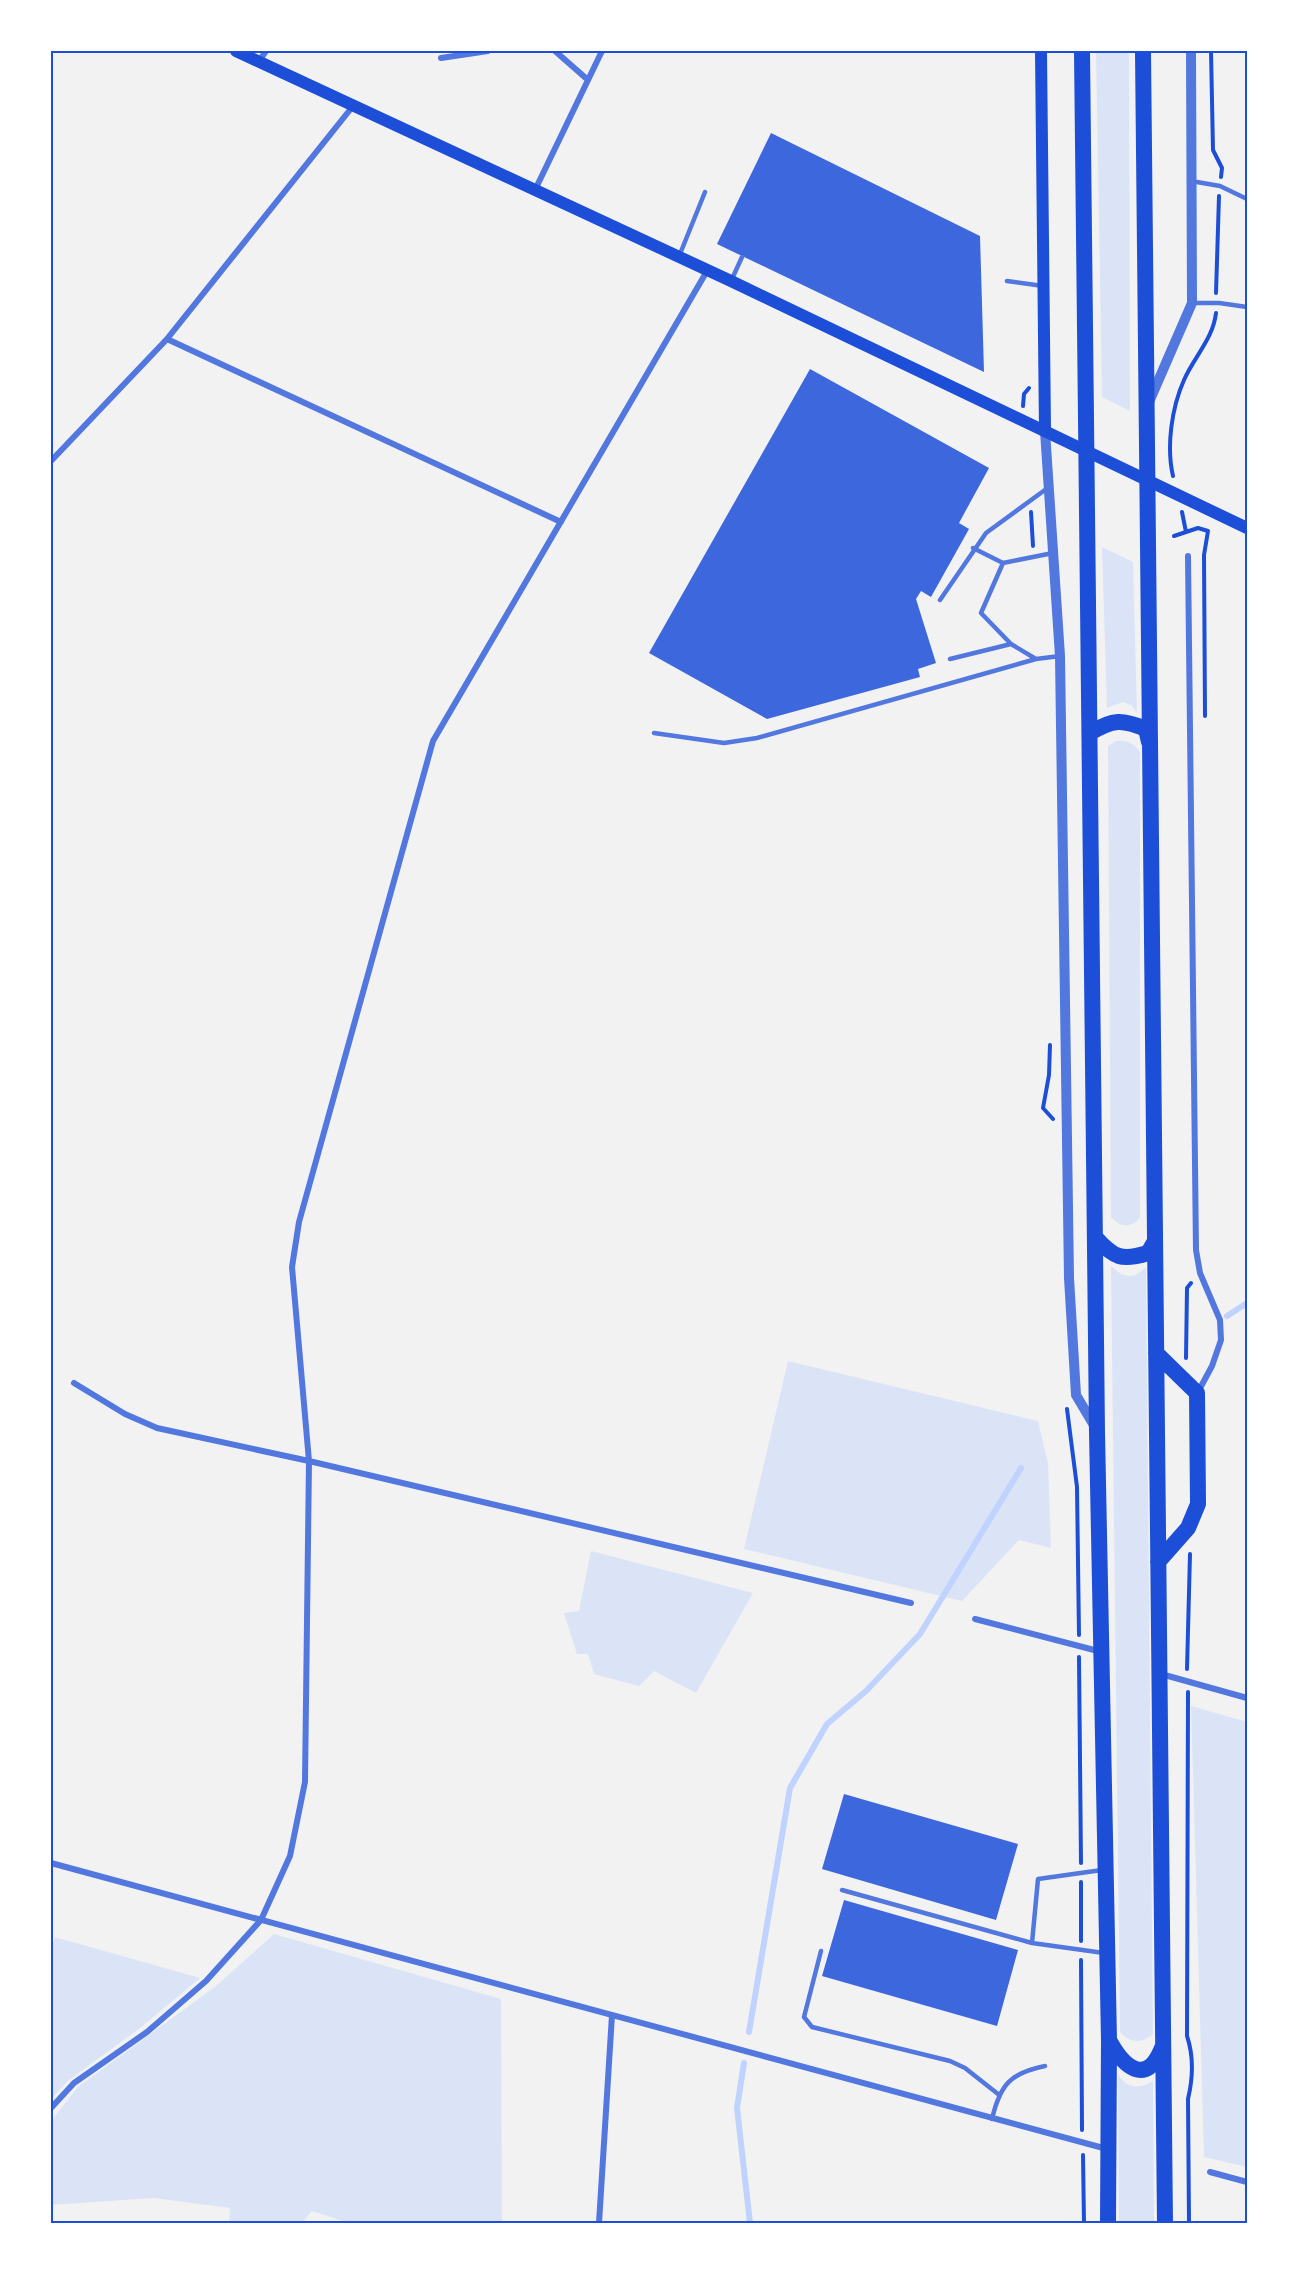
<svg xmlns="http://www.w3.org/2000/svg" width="1298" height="2274" font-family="'Work Sans',sans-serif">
	<rect width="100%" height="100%" fill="#f2f2f2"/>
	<path fill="#dbe4f7" d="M1096 51H1129L1130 411 1102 397Z
		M1102 547 1133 562 1137 713 1132 706 1123 702 1107 708Z
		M1116 741C1128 740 1133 743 1140 752V1218C1130 1229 1120 1227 1111 1217L1108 746Z
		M1111 1266C1123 1278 1134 1280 1146 1267L1153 2034C1142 2044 1130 2043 1120 2032Z
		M788 1361 1038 1421 1048 1463 1051 1548 1019 1540 962 1601 744 1549Z
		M591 1551 753 1593 696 1693 654 1671 639 1686 594 1674 588 1654H577L564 1613 579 1611Z
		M1191 1706 1247 1722V2167L1204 2157Z
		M274 1934 501 1999 502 2223H349L312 2211 301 2223H229L230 2208 154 2198 51 2205V2121L78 2087 216 1986Z
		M55 1937 200 1978 140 2028 69 2080 51 2099V1950Z
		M1118 2074C1126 2089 1140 2089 1153 2081L1154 2223H1119Z"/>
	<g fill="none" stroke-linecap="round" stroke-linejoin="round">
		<path stroke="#bfd3fe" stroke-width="6" d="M1227 1316 1247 1303
			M749 2032 790 1788 827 1724 866 1691 920 1634 1021 1468
			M744 2063 737 2108 750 2223"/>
	</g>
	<path fill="#3d67dc" d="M771 133 980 236 984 372 717 244Z
		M810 369 989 468 959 523 969 529 931 597 921 591 916 599 936 663 918 669 920 677 767 719 649 653Z
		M844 1794 1018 1844 996 1920 822 1869Z
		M844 1900 1018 1950 997 2026 822 1976Z"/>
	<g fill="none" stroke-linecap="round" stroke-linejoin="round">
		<path stroke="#1d4ed8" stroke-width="4" d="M1211 51 1213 150 1222 168 1221 177
			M1216 293 1219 196
			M1023 406 1024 394 1029 388
			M1173 476C1166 446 1172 407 1184 380 1194 357 1213 339 1216 313
			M1031 512 1033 546
			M1182 512 1186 532
			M1174 536 1198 528 1208 531 1204 555 1205 716
			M1050 1045 1049 1075 1043 1108 1053 1119
			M1186 1358 1187 1288 1191 1283
			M1067 1409 1077 1487 1079 1635
			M1079 1657 1081 1863
			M1187 1669 1190 1554
			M1188 1692 1187 2036C1194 2057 1193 2078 1188 2099L1189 2223
			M1081 1941V1882
			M1081 1960 1082 2130
			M1083 2155 1084 2223"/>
		<path stroke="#5277de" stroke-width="4.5" d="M1191 181 1220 186 1247 199
			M680 254 705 192
			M732 279 742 257
			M1007 281 1043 286
			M1193 303H1219L1247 307
			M973 548 1003 563 1053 553
			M1003 563 981 613 1011 644
			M940 600 986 533 1049 487
			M950 659 1011 644 1036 659
			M654 733 724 743 757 738 1036 659 1060 656
			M1102 1870 1038 1879 1032 1943 1104 1953
			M842 1890 1032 1943
			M821 1951 804 2017 812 2027 950 2061 965 2068 998 2094
			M992 2119C1000 2085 1010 2073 1045 2066"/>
		<path stroke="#5277de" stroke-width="6" d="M555 51 588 80
			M441 58 488 51
			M259 61 266 51
			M535 190 602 51
			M167 339 561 522
			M51 461 167 339 353 106
			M1188 556 1196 1250 1200 1273 1220 1320 1221 1340 1212 1366 1198 1392
			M74 1383 125 1414 157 1428 309 1461 911 1603
			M975 1619 1098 1651
			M1161 1674 1247 1698
			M51 1863 1107 2149
			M51 2108 74 2083 147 2032 206 1981 261 1920 290 1856 305 1782 309 1461 292 1267 299 1222 433 741 707 271
			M1210 2172 1247 2182
			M599 2223 612 2015"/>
		<path stroke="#5277de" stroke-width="10" d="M1149 402 1192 303 1191 51
			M1045 431 1060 656 1069 1278 1076 1395 1095 1427"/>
		<path stroke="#1d4ed8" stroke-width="12" d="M236 51 731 281 1247 528
			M1041 51 1045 431"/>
		<path stroke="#1d4ed8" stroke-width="16" d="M1082 51 1097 1432 1109 2040 1108 2223
			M1143 51 1165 2223
			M1090 733C1113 719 1122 719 1146 729L1149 742
			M1096 1238C1114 1258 1122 1261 1148 1253L1155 1241
			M1156 1353 1197 1393 1198 1504 1188 1528 1158 1562
			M1109 2040C1123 2066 1146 2088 1162 2048"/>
	</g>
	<rect width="1298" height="2274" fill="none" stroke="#ffffff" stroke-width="105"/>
	<rect x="52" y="52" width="1194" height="2170" fill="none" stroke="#1d4ed8" stroke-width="2"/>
</svg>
